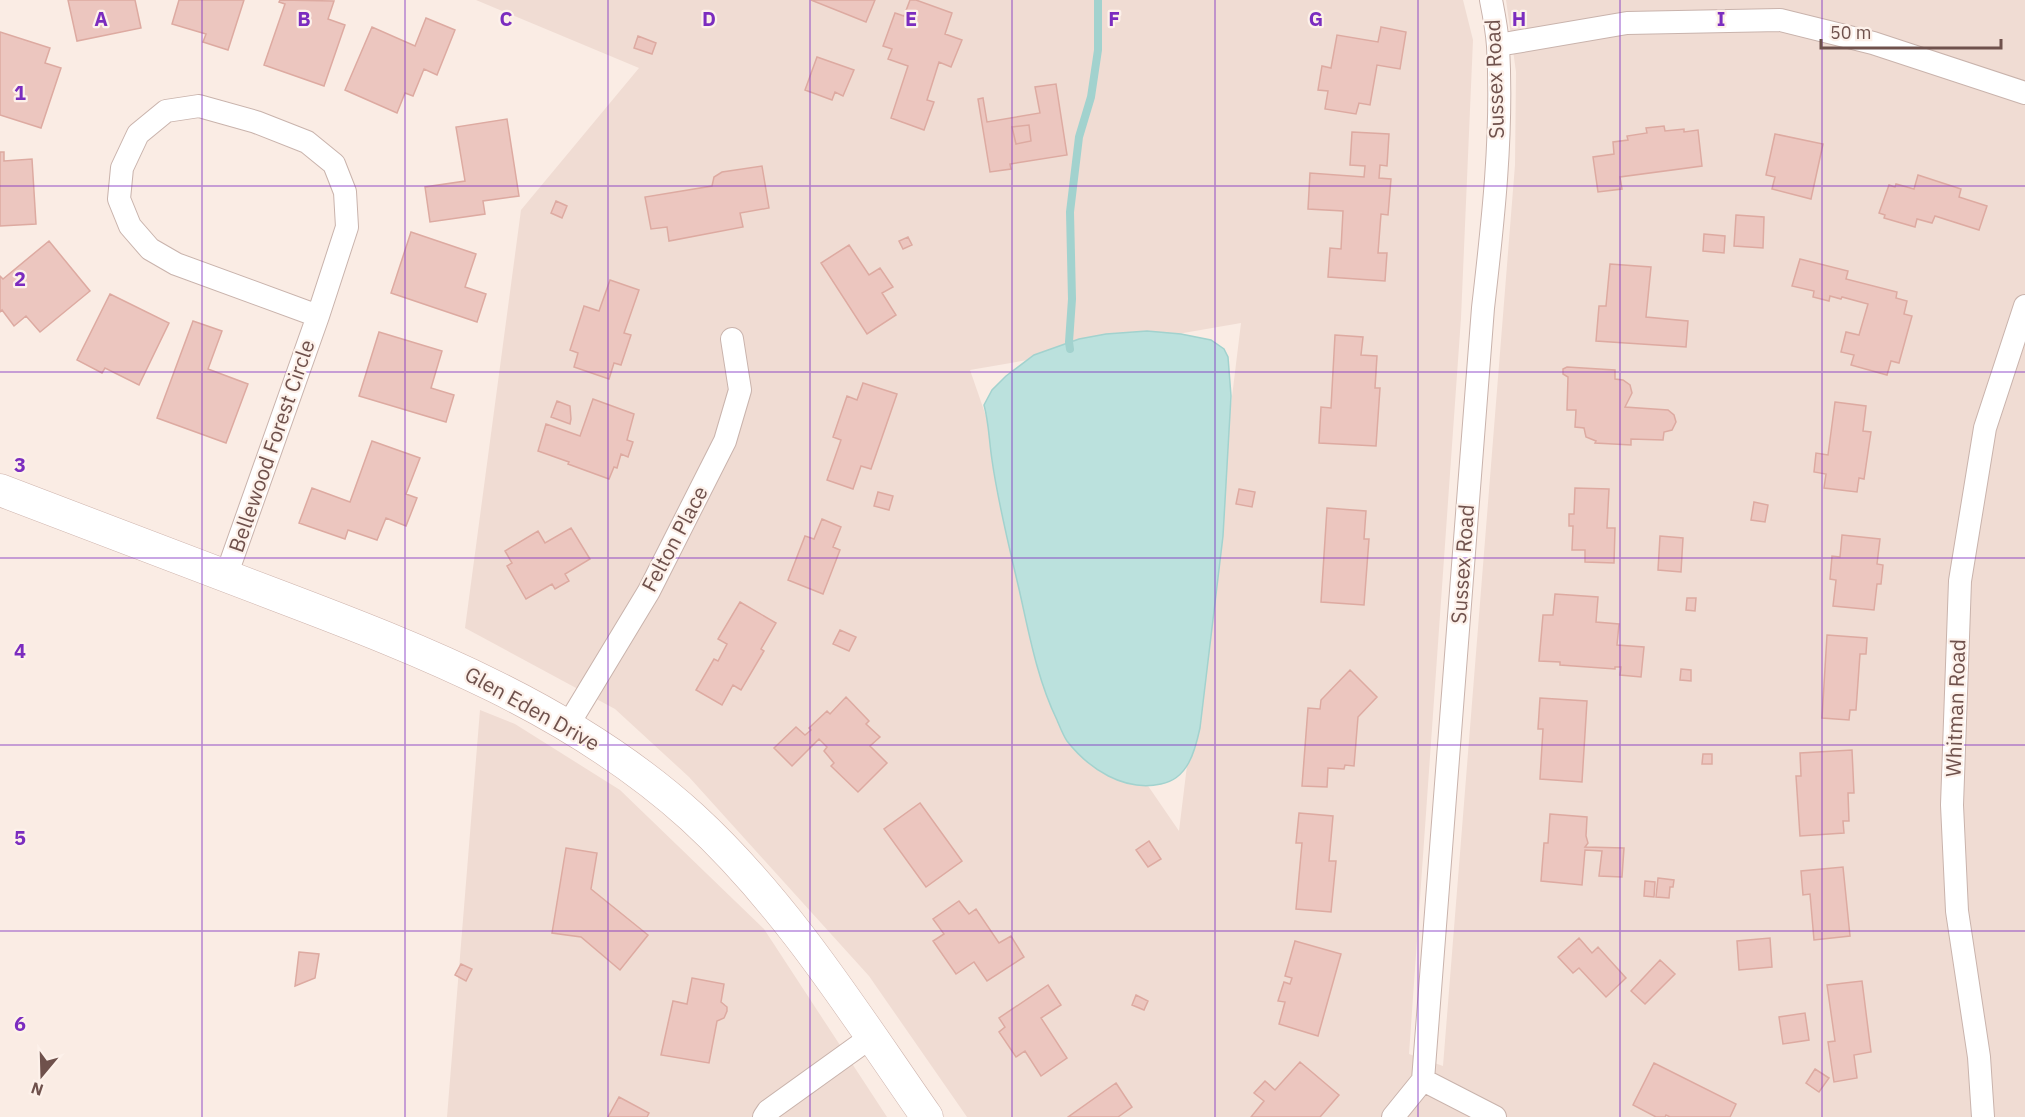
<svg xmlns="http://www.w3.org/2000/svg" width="2025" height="1117" font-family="'IBM Plex Sans',sans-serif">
	<rect width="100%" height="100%" fill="#faece4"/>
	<path fill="#f0dcd3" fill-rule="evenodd" d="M476 0H1463L1473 40 1461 318 1409 1054 1443 1066 1515 165 1516 72 1506 0H2025V1117H967L869 976 689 777 615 709 465 628 521 210 639 68ZM1241 323 1179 831 1035 621 1031 546 970 370Z
		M480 710 515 724 620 790 764 929 887 1117H447Z"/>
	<path fill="#bbe1dd" stroke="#a2d2ce" stroke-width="1.5" d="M1147 331 1181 334 1211 340 1224 349 1228 357 1231 396 1223 536 1200 728C1195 751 1188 779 1161 784 1124 792 1089 769 1067 741 1063 735 1060 727 1057 720 1037 679 1029 633 1019 589 1009 546 998 503 992 460 989 441 989 423 984 405L992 390 1006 376 1034 355 1079 339 1106 334Z"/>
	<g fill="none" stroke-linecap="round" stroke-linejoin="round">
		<path stroke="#a2d2ce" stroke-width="8" d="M1070 349 1069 342 1072 299 1070 212 1079 137 1091 97 1098 50V0"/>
	</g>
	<path fill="#ecc6bf" stroke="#ddaaa1" stroke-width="1.5" fill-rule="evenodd" d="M68 0H135L141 28 77 41Z
		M179 0H244L228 50 203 42 206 34 172 24Z
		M280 0 334 1 328 19 345 25 324 86 264 65 285 4 279 2Z
		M811 0H875L866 22Z
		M910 0H916L952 13 945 34 962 40 951 67 939 62 927 100 934 102 924 130 891 118 908 66 888 59 892 49 883 46 895 13 904 16Z
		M426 18 455 30 437 75 424 69 413 96 405 93 397 113 345 90 372 27 415 46Z
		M1381 27 1406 32 1400 69 1377 65 1370 105 1359 103 1356 114 1325 109 1328 91 1318 90 1322 66 1331 68 1337 35 1378 42Z
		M0 32 50 48 45 63 61 68 41 128 0 115Z
		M638 36 656 43 652 54 634 48Z
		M817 57 854 70 843 96 835 92 832 100 805 90Z
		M1056 84 1067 155 1010 164 1011 169 990 172 978 99 983 98 987 122 1040 113 1035 87ZM1029 125 1031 141 1016 144 1012 127Z
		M507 119 519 196 483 201 485 214 430 222 425 187 465 181 456 127Z
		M1029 125 1031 141 1016 144 1012 127Z
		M1664 126 1665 131 1684 129V132L1698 130 1702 166 1620 177 1622 189 1598 192 1593 157 1614 154 1613 142 1628 140 1627 136 1647 133 1646 128Z
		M1352 132 1389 134 1387 166 1380 165 1379 178 1391 179 1388 215 1381 214 1378 253H1387L1385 281 1328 277 1330 248 1341 249 1343 211 1308 209 1310 173 1364 177 1365 166 1350 165Z
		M1775 134 1823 144 1811 199 1772 189 1775 177 1766 175Z
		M0 152H4V161L32 159 36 224 0 226Z
		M762 166 769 208 740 213 743 227 669 241 667 227 651 229 645 197 712 186 714 177 722 172Z
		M1918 175 1961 189 1959 197 1987 206 1979 230 1935 216 1932 223 1917 219 1915 227 1884 218 1885 215 1879 213 1889 185 1895 187 1896 184 1914 189Z
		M556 201 567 206 562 218 551 213Z
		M1736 215 1764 217 1763 248 1734 246Z
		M411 232 476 254 465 287 486 294 477 322 391 293Z
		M1704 234 1725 236 1724 253 1703 251Z
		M908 237 912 245 903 249 899 241Z
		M49 241 90 291 40 332 26 316 14 326 2 310 0 312V276L3 279Z
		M849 245 869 275 880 268 893 287 882 293 896 315 867 334 821 263Z
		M1800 259 1848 271 1846 279 1897 292 1896 298 1907 301 1904 314 1912 316 1899 363 1891 361 1887 375 1851 365 1854 355 1841 352 1846 332 1859 335 1868 304 1842 297 1841 299 1830 296 1829 301 1813 297 1814 291 1792 286Z
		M1610 264 1651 267 1646 317 1688 321 1686 347 1596 341 1599 306H1606Z
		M610 280 639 290 624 333 631 335 621 365 614 363 609 379 574 367 578 353 570 350 584 306 599 311Z
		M110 294 169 323 139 385 105 368 102 373 77 360Z
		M193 321 222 331 208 369 248 384 226 443 157 418Z
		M379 332 442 351 431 388 454 395 446 422 359 396Z
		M1335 335 1363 337 1361 355 1377 356 1375 388H1380L1376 446 1319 443 1321 407 1331 408Z
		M1567 367 1615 370V379L1623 380 1630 385 1632 393 1625 407 1668 410 1674 415 1676 422 1672 430 1664 432 1663 440 1631 439V445L1595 443 1596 441 1586 437 1584 428 1575 427 1576 410H1567L1568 377 1563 374V369Z
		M863 383 897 394 871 469 861 466 853 489 827 480 841 440 833 437 847 396 857 400Z
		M593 399 634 414 627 440 633 442 628 457 621 454 617 468 614 467 609 479 568 464 569 462 538 451 546 424 580 436Z
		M557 401 570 406 571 419 570 424 551 417Z
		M1835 402 1866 406 1863 431 1871 432 1864 479 1859 478 1857 492 1824 488 1826 474 1814 472 1816 453 1828 455Z
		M372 441 420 458 406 494 417 498 406 526 386 518 377 540 348 530 345 539 299 523 312 488 350 502Z
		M1575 488 1609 489 1607 528H1615L1614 563 1585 562V550H1572L1573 526H1569V514H1574Z
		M1239 489 1255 492 1252 507 1236 504Z
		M878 492 893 496 889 510 874 506Z
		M1754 502 1768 505 1765 522 1751 520Z
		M1327 508 1366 511 1364 539H1369L1364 605 1321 602Z
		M822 519 841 527 833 547 840 550 823 594 788 580 805 536 814 539Z
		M571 528 590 559 565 574 569 581 555 589 552 584 526 599 507 566 512 563 505 551 538 531 545 543Z
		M1842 535 1880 539 1877 564 1883 565 1881 584H1877L1874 610 1833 606 1836 580 1830 579 1832 556 1840 557Z
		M1660 536 1683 538 1681 572 1658 570Z
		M1555 594 1598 597 1596 622 1619 624 1617 645 1644 647 1641 677 1620 675 1621 667H1615V669L1560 665V662L1539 661 1543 615H1553Z
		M1687 598H1696L1695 611 1686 610Z
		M740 602 776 623 761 649 764 651 741 690 733 685 722 705 696 690 714 659 718 661 727 644 718 639Z
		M840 630 856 637 849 651 833 644Z
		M1827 635 1867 638 1866 654H1860L1856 710H1850L1849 720 1822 718Z
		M1681 669 1691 670V681L1680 680Z
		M1350 670 1377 697 1358 717 1354 766 1345 765 1344 769 1328 768 1327 787 1302 786 1308 708 1320 709 1321 700Z
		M846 697 869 721 866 724 880 737 870 746 887 763 858 792 831 766 834 763 824 751 827 747 819 739 792 766 774 748 796 727 805 735 811 730 809 728 827 711 830 714Z
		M1540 698 1587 701 1582 782 1540 779 1543 729H1538Z
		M1852 750 1854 793H1848L1849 821H1843L1844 833 1800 836 1796 776H1801L1800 753Z
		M1703 754H1712V764H1702Z
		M920 803 962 861 926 887 884 829Z
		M1299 813 1333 816 1329 861H1336L1331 912 1296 909 1302 843H1296Z
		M1550 814 1587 817 1586 836 1588 843 1585 847 1624 848 1622 877 1599 876 1602 851 1585 850 1582 885 1541 881 1544 843H1548Z
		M1149 841 1161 859 1148 867 1136 850Z
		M566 848 597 853 591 889 648 935 620 970 581 937 552 933Z
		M1843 867 1850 936 1814 940 1810 894 1803 895 1801 871Z
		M1658 878 1674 880 1673 887H1670L1669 898 1656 897Z
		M1645 881 1655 882 1654 897 1644 896Z
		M959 901 969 914 976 909 999 943 1011 936 1024 957 987 981 974 962 956 974 933 941 944 934 933 919Z
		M1579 938 1592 953 1598 947 1626 978 1606 997 1579 968 1573 973 1558 957Z
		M1770 938 1772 967 1739 970 1737 941Z
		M1295 941 1341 954 1318 1036 1279 1024 1285 1002 1278 1001 1284 982 1290 984 1292 978 1285 976Z
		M299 952 319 954 315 978 295 986Z
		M1660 960 1675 974 1645 1004 1631 991Z
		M461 964 472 969 466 981 455 975Z
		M692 978 724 984 721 1002 727 1007V1011L724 1018 717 1021 709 1063 661 1055 673 1001 687 1004Z
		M1862 981 1871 1052 1854 1055 1857 1078 1834 1082 1828 1042 1835 1041 1827 985Z
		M1048 985 1061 1005 1041 1018 1067 1058 1041 1076 1025 1051 1016 1057 999 1032 1005 1027 999 1018Z
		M1136 995 1148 1001 1144 1010 1132 1005Z
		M1805 1013 1809 1040 1783 1044 1779 1017Z
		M1300 1062 1339 1095 1320 1117H1251L1264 1101 1254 1093 1265 1081 1275 1090Z
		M1654 1063 1736 1104 1730 1117H1670L1666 1115 1665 1117H1656L1633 1105Z
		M1815 1069 1829 1078 1819 1092 1806 1083Z
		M1116 1083 1132 1107 1118 1117H1068Z
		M619 1097 649 1113 647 1117H608Z"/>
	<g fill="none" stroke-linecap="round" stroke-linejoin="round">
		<defs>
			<path id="street" d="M1498 45 1627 23 1780 20 1873 43 2025 93
				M226 576 318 316 347 227 345 192 334 164 307 142 256 122 199 106 166 111 138 134 122 168 119 199 130 226 150 249 176 264 318 316
				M568 725 649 591 725 441 740 390 732 339
				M1423 1080 1495 1117
				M764 1117 768 1111 871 1037
				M1393 1117 1423 1080 1483 308C1493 222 1503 133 1498 46 1497 31 1494 15 1491 0
				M1983 1117 1979 1057 1957 911 1952 805 1960 581 1985 428 2025 306"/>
			<path id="secondary" d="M0 490C92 525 184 560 276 595 424 651 573 709 692 817 786 903 855 1014 927 1117"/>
		</defs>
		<use href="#street" stroke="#c9b3ac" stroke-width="24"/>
		<use href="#secondary" stroke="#ceb3ac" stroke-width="33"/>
		<use href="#street" stroke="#fff" stroke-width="22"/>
		<use href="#secondary" stroke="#fff" stroke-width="32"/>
	</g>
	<path fill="none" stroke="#7b2cbf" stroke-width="1.5" stroke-opacity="0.55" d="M202 0V1117M405 0V1117M608 0V1117M810 0V1117M1012 0V1117M1215 0V1117M1418 0V1117M1620 0V1117M1822 0V1117M0 186H2025M0 372H2025M0 558H2025M0 745H2025M0 931H2025"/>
	<g text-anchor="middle" stroke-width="4.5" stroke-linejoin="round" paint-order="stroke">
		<g font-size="21" fill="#6f514c" stroke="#fdf1ea">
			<text transform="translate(1495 79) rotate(-92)" y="7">Sussex Road</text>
			<text transform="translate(272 446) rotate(-71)" y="7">Bellewood Forest Circle</text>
			<text transform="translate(675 539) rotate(-62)" y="7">Felton Place</text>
			<text transform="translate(1463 564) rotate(-86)" y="7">Sussex Road</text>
			<text transform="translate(1956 708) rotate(-88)" y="7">Whitman Road</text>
			<text transform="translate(532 709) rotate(29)" y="7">Glen Eden Drive</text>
		</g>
	</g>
	<g font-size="20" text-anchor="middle" font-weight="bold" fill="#7b2cbf" stroke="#fdf1ea" stroke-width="4.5" stroke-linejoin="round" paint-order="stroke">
		<text x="101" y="26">A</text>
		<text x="304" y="26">B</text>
		<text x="506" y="26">C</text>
		<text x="709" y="26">D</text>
		<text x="911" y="26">E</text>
		<text x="1114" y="26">F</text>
		<text x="1316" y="26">G</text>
		<text x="1519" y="26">H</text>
		<text x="1721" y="26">I</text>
		<text x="20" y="100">1</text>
		<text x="20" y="286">2</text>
		<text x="20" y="472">3</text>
		<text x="20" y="658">4</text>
		<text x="20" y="845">5</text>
		<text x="20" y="1031">6</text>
	</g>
	<g transform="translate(42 1075) rotate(199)" stroke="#fdf1ea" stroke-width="4.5" paint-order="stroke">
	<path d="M0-4.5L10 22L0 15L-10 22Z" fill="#6f514c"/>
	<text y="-9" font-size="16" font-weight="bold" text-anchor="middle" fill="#6f514c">N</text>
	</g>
	<path d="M1821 39v9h180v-9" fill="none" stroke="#6f514c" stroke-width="3"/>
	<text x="1830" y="39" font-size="18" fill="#6f514c" stroke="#fdf1ea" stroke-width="4.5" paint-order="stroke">50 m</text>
</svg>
